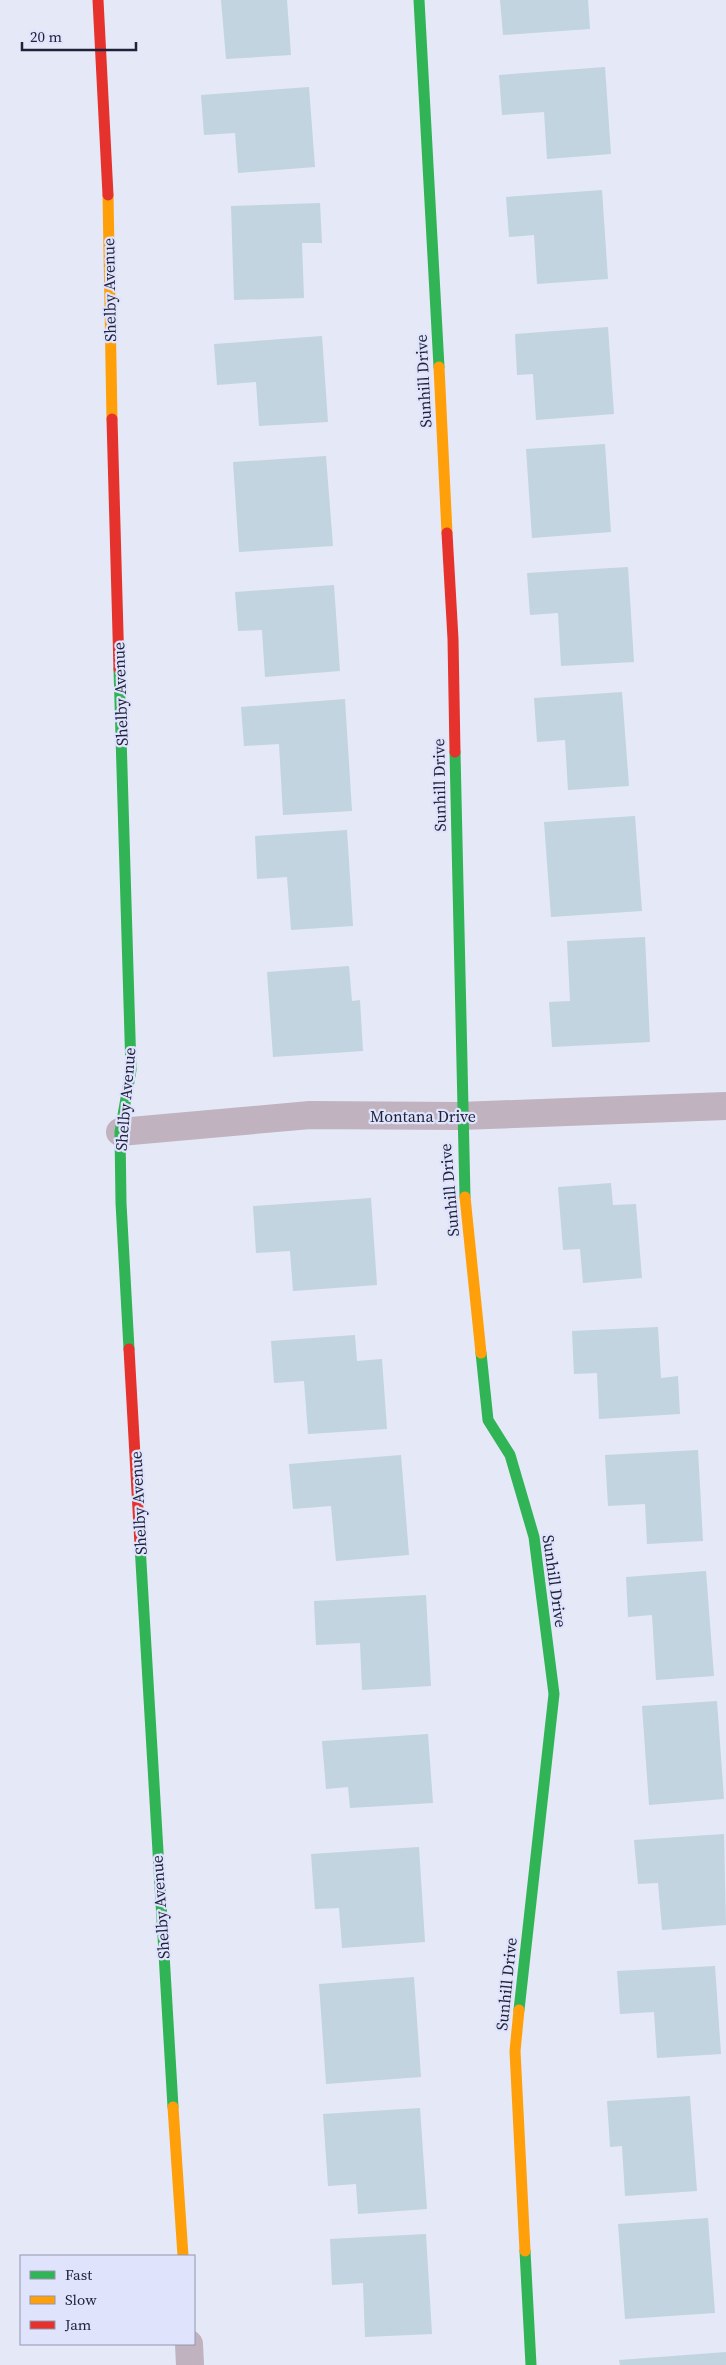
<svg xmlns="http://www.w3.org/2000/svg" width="726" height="2365" font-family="'Source Serif 4',serif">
	<rect width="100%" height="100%" fill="#e5e8f6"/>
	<path fill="#c1d4df" d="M221 0H287L291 55 226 59Z
		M500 0H588L590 29 503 35Z
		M605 67 611 154 547 159 544 112 502 115 499 75Z
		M309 87 315 167 238 173 235 133 204 135 201 95Z
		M602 190 608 279 537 284 534 235 509 237 506 197Z
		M320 203 322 243H302L304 298 234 300 231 206Z
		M608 327 614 414 536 420 533 374 517 375 515 334Z
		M322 336 328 422 259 426 256 382 217 385 214 344Z
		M605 444 611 532 532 538 526 449Z
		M326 456 333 546 239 552 233 462Z
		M628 567 634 662 561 666 558 613 530 615 527 573Z
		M334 585 340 671 265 677 262 630 238 631 235 592Z
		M622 692 629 786 568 790 565 740 537 742 534 698Z
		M345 699 352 811 283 815 279 744 244 746 241 707Z
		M635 816 642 911 551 917 544 822Z
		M347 830 353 926 291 930 287 877 257 879 255 836Z
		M645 937 650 1042 552 1047 549 1002 570 1001 567 941Z
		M349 966 352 1001 360 1000 363 1051 273 1057 267 972Z
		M611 1183 613 1205 636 1204 642 1278 583 1283 580 1249 563 1250 558 1187Z
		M371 1198 377 1285 293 1291 290 1251 256 1253 253 1206Z
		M658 1327 661 1378 678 1376 680 1414 599 1419 597 1373 574 1374 572 1331Z
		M355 1335 357 1361 382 1359 387 1429 308 1434 304 1381 274 1383 271 1341Z
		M698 1450 703 1541 647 1544 645 1504 608 1506 605 1455Z
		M401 1455 409 1555 336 1561 331 1506 293 1509 289 1464Z
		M706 1571 714 1676 656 1680 652 1615 628 1617 626 1577Z
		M426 1595 431 1686 362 1690 360 1643 316 1645 314 1601Z
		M717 1701 724 1799 649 1805 642 1706Z
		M428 1734 433 1803 350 1808 348 1787 326 1789 322 1741Z
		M724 1834 726 1925 662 1930 658 1883 638 1884 634 1840Z
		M419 1847 425 1942 342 1948 339 1908 315 1909 311 1854Z
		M715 1966 721 2054 657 2058 654 2012 620 2014 617 1971Z
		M414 1977 421 2077 326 2084 319 1984Z
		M690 2096 697 2191 625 2196 622 2146 610 2147 607 2101Z
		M420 2108 427 2209 358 2214 356 2184 328 2186 323 2114Z
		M708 2218 715 2313 625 2319 618 2224Z
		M426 2234 432 2334 365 2337 363 2283 332 2285 330 2239Z
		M726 2352V2365H620L619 2360Z"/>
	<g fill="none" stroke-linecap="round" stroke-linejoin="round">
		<path stroke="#c0b2be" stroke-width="28" d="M120 1132 310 1115 460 1116 726 1106
			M189 2344 190 2365"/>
		<path stroke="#30b455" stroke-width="11" d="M419 0 439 367
			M119 669 131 1070 120 1132 121 1203 129 1349
			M455 752 465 1197
			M481 1353 488 1420 510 1455 534 1537 554 1694 519 2010
			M140 1545 173 2107
			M525 2251 531 2365"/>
		<path stroke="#ff9f0a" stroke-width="11" d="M108 195 112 419
			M439 367 447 533
			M465 1197 481 1353
			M519 2010 515 2051 525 2251
			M173 2107 183 2256"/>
		<path stroke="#e5322d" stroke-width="11" d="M98 0 108 195
			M112 419 119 669
			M447 533 453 639 455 752
			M129 1349 140 1545"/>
	</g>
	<g text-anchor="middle" stroke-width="4.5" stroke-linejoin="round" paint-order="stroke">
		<g font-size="16" fill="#1f2238" stroke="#dfe3fc">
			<text transform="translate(109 290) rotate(-91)" y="6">Shelby Avenue</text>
			<text transform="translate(423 381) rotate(-93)" y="6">Sunhill Drive</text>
			<text transform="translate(120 694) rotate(-92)" y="6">Shelby Avenue</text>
			<text transform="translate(439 785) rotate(-91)" y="6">Sunhill Drive</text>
			<text transform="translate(125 1099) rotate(-85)" y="6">Shelby Avenue</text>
			<text x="423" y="1122">Montana Drive</text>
			<text transform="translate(449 1190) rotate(-95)" y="6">Sunhill Drive</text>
			<text transform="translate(138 1503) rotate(-93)" y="6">Shelby Avenue</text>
			<text transform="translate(555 1581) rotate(82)" y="6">Sunhill Drive</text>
			<text transform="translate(160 1907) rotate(-94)" y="6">Shelby Avenue</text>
			<text transform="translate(506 1984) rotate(-84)" y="6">Sunhill Drive</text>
		</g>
	</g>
	<rect x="20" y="2255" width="175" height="90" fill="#dfe3fc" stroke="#9296ae"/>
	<rect x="30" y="2271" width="25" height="8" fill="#30b455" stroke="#9296ae"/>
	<text x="65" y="2280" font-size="15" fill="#1f2238">Fast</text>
	<rect x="30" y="2296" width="25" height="8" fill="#ff9f0a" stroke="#9296ae"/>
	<text x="65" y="2305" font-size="15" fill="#1f2238">Slow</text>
	<rect x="30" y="2321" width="25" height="8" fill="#e5322d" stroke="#9296ae"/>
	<text x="65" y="2330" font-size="15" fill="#1f2238">Jam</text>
	<path d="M22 42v8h114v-8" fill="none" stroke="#1f2238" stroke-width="2.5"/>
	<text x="30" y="42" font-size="15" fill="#1f2238" stroke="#dfe3fc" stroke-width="4" paint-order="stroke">20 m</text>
</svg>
